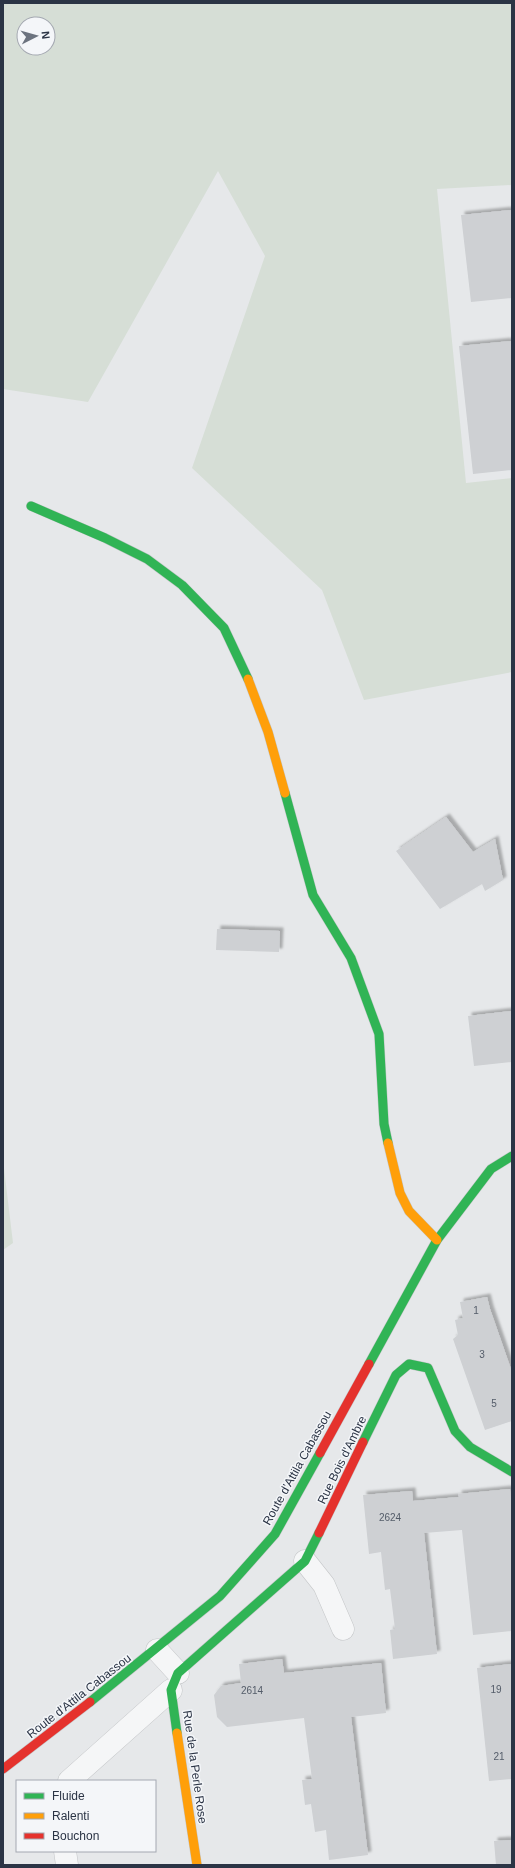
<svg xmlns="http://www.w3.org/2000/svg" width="515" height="1868" font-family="Arial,sans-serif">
	<defs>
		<filter id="shadow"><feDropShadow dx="3.5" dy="-3.5" stdDeviation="1" flood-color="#0004"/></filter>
	</defs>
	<rect width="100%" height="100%" fill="#e6e8ea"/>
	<path fill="#d6ded6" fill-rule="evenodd" d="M3 3H512V185L437 189 466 483 512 478V672L364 700 322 590 192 468 265 256 218 171 88 402 3 389ZM24 24H48V48H24Z
		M3 1160 13 1243 3 1250Z"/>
	<path fill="#ced0d3" filter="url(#shadow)" d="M512 210V298L471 302 461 215Z
		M512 341V470L473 474 459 346Z
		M446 817 473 852 495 839 503 880 485 891 482 884 440 909 396 851Z
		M217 929 280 931 279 952 216 950Z
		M512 1011V1062L474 1066 468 1016Z
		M487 1297 490 1309 512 1372V1421L485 1430 453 1339 458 1335 455 1320 463 1318 460 1302Z
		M510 1489 512 1509V1631L473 1635 462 1530 424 1533 437 1654 393 1659 390 1630 395 1629 390 1589 385 1590 381 1552 369 1554 363 1495 412 1491 413 1501 459 1497 458 1494Z
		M282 1659 284 1673 381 1663 386 1713 351 1717 368 1855 329 1860 326 1830 315 1832 311 1804 305 1805 302 1780 312 1779 304 1718 227 1727 217 1717 214 1695 221 1686 241 1683 239 1664Z
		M512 1664V1779L489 1781 477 1668Z
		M512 1840V1865H496L494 1841Z"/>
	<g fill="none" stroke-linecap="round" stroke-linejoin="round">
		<defs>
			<path id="street" d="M305 1561 324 1585 343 1629
				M157 1650 178 1673
				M69 1781 171 1690
				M65 1851 67 1865"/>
			<path id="fast" d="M31 506 105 538 147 559 182 585 224 628 248 679
				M285 793 313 895 351 958 379 1034 384 1124 388 1143
				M369 1364 437 1240 491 1169 512 1156
				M363 1442 396 1375 409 1364 428 1368 455 1431 470 1447 512 1472
				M90 1702 220 1596 275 1534 320 1453
				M177 1733 171 1690 178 1673 305 1561 319 1533"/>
			<path id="slow" d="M248 679 268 732 285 793
				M388 1143 400 1193 409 1211 437 1240
				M177 1733 197 1865"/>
			<path id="jam" d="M320 1453 369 1364
				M319 1533 363 1442
				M3 1769 90 1702"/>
		</defs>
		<use href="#street" stroke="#c4c6c8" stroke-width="23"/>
		<use href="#fast" stroke="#c4c6c8" stroke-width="10"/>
		<use href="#slow" stroke="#c4c6c8" stroke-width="10"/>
		<use href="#jam" stroke="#c4c6c8" stroke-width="10"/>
		<use href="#street" stroke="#f5f6f7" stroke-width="22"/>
		<use href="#fast" stroke="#30b455" stroke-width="9"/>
		<use href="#slow" stroke="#ff9f0a" stroke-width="9"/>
		<use href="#jam" stroke="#e5322d" stroke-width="9"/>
	</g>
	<g text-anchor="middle" stroke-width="3" stroke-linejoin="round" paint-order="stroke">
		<g font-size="10" fill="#545c69">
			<text x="476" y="1314">1</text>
			<text x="482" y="1358">3</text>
			<text x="494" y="1407">5</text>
			<text x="390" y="1521">2624</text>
			<text x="496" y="1693">19</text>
			<text x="252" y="1694">2614</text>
			<text x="499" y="1760">21</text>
		</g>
		<g font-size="12" fill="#2b3445" stroke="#f4f6f9">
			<text transform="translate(342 1460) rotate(-64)" y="4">Rue Bois d'Ambre</text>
			<text transform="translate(297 1468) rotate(-61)" y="4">Route d'Attila Cabassou</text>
			<text transform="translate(79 1696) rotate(-38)" y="4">Route d'Attila Cabassou</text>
			<text transform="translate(195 1767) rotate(82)" y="4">Rue de la Perle Rose</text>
		</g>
	</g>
	<rect width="515" height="1868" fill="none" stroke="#2b3445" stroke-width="8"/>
	<rect x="16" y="1780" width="140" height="72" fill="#f4f6f9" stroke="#a4a8b1"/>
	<rect x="24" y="1793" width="20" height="6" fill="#30b455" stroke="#a4a8b1"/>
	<text x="52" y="1800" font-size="12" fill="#2b3445">Fluide</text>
	<rect x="24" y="1813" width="20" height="6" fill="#ff9f0a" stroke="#a4a8b1"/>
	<text x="52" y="1820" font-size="12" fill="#2b3445">Ralenti</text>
	<rect x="24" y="1833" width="20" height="6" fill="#e5322d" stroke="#a4a8b1"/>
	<text x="52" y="1840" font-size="12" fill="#2b3445">Bouchon</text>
	<g transform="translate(36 36) rotate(84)"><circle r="19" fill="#f4f6f9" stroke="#a4a8b1"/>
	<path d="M0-3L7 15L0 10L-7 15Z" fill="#6c737f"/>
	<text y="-6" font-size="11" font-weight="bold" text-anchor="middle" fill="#2b3445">N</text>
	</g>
</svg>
